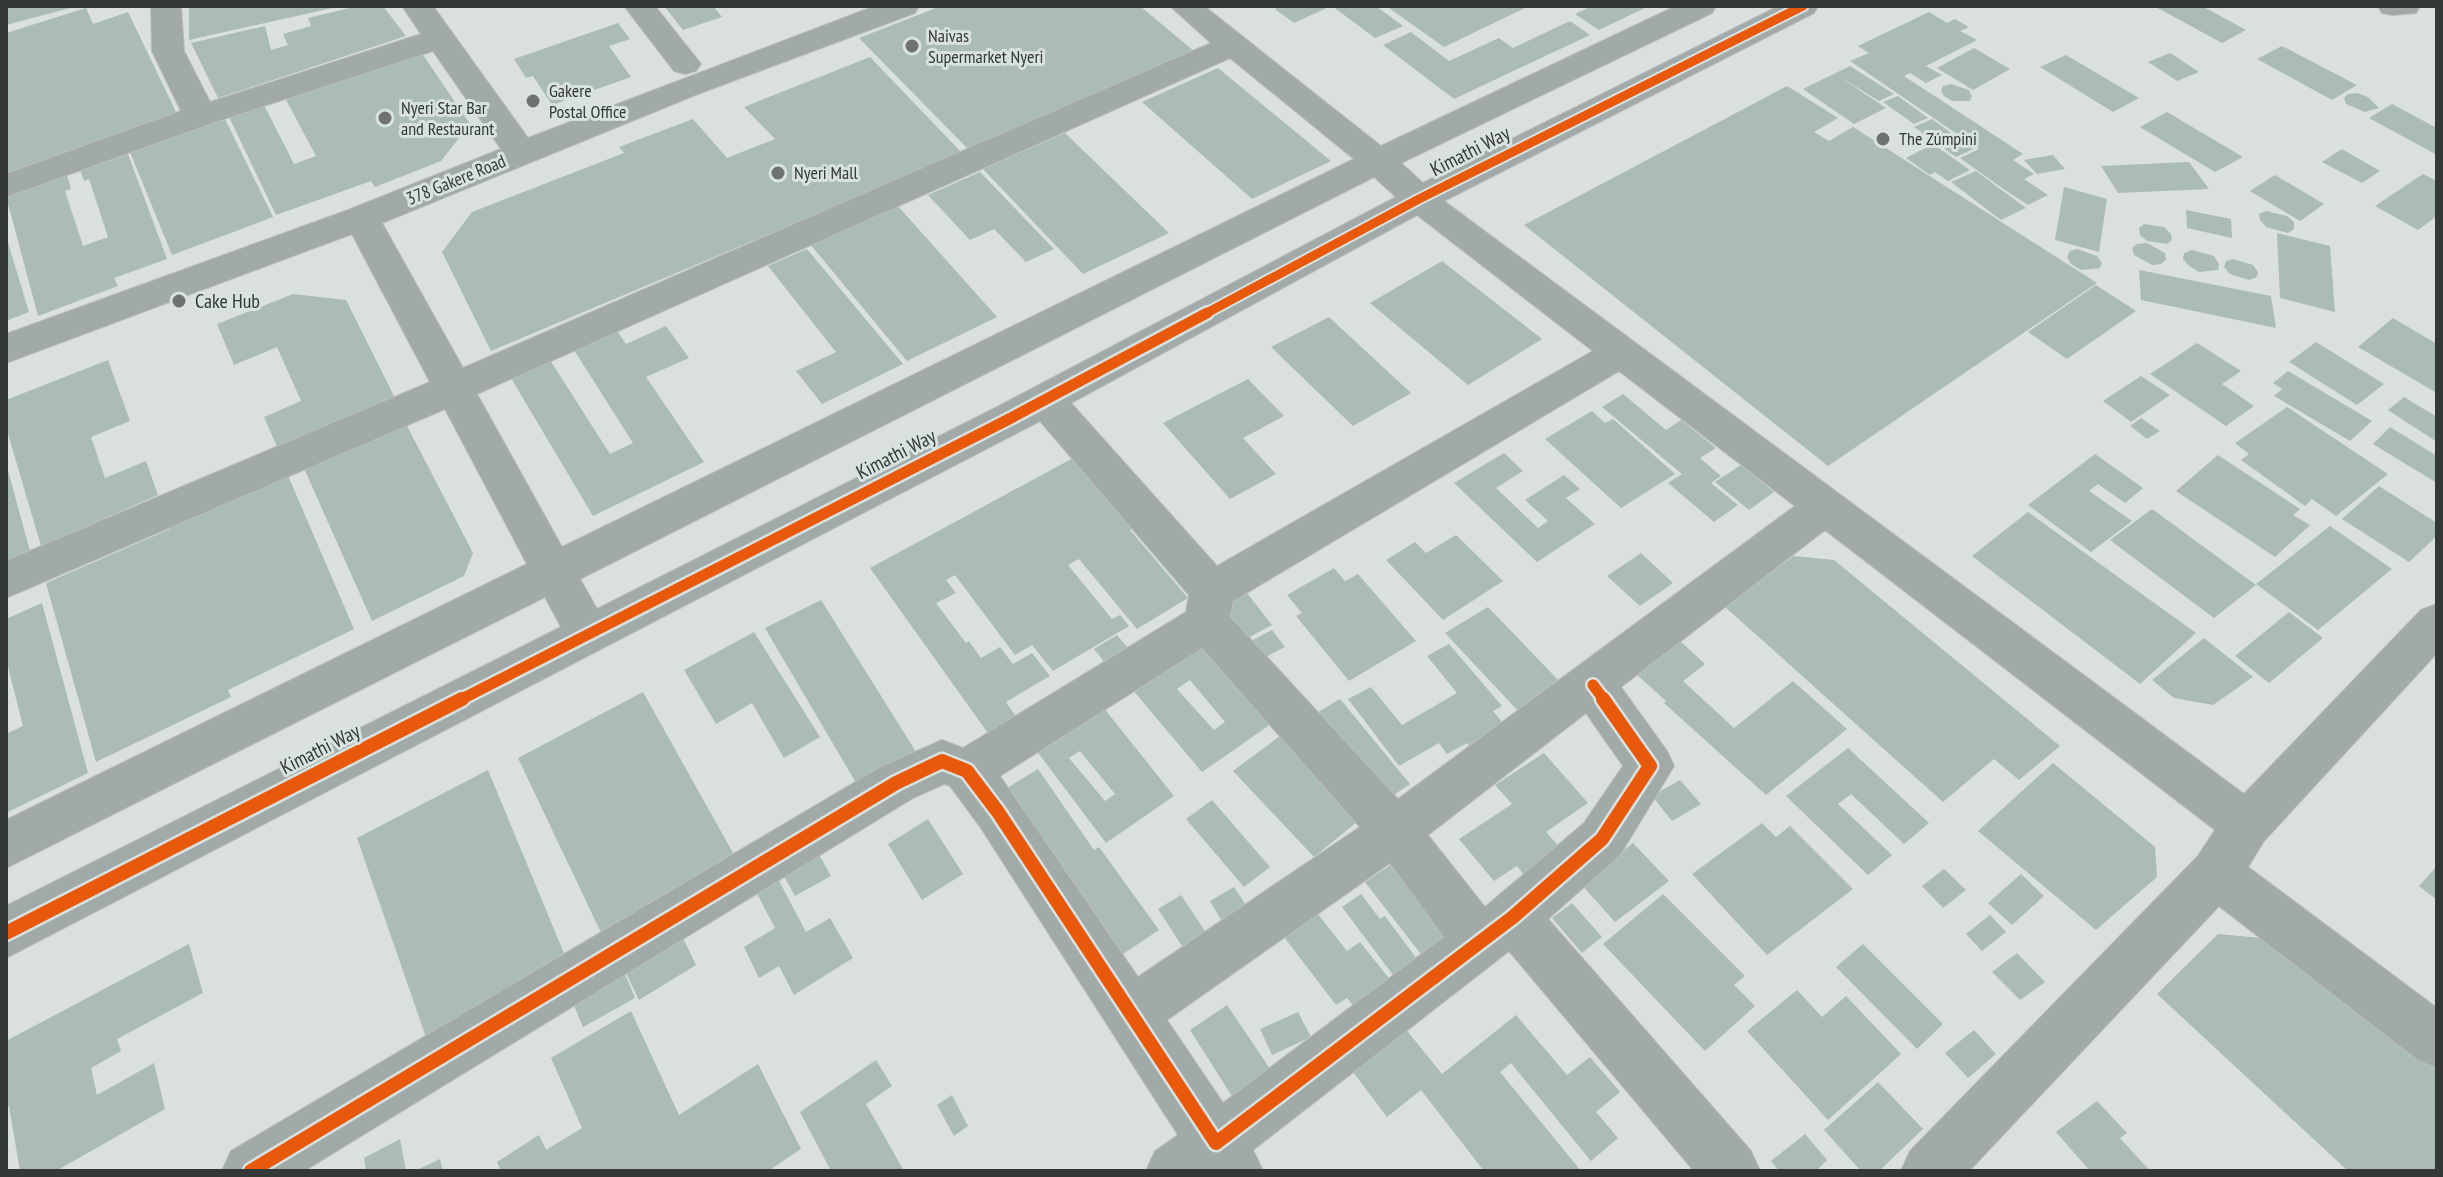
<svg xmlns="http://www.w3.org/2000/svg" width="2443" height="1177" font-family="'PT Sans Narrow',sans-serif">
	<rect width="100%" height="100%" fill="#dae0df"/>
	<path fill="#aabbb8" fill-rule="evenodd" d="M6 6H74V7L6 25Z
		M189 6H337V7L189 40Z
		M358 6H383L406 36 218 98 191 43 265 26 271 50 288 45 283 34 311 26 308 18Z
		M664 6H713L722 17 683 30Z
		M941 6H1140L1195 52 969 150 859 38Z
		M1281 6H1331L1294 23 1275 9Z
		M1332 6H1376L1403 26 1375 38Z
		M1386 6H1529L1444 47Z
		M1592 6H1649L1599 30 1575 14Z
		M2154 6H2202L2246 30 2222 43Z
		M86 8 93 24 128 12 177 114 6 173V33Z
		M1929 12 1947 23 1955 19 1969 27 1960 31 1977 40 1926 66 1942 75 1926 83 1910 73 1904 76 2023 154 2013 160 2034 174 2024 179 2048 195 2028 205 2002 188 1960 158 1979 149 1850 61 1869 53 1858 46Z
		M1570 21 1590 35 1454 99 1383 45 1411 32 1449 61 1499 38 1513 48Z
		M618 23 630 39 609 46 631 77 552 105 533 76 526 78 514 59Z
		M2282 46 2357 85 2332 100 2257 59Z
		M1974 48 2010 69 1973 90 1937 68Z
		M419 49 470 124 441 161 375 187 371 181 276 215 229 117 264 105 294 164 316 156 285 98Z
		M2170 53 2199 72 2177 81 2148 62Z
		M2066 55 2139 98 2113 112 2040 67Z
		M870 57 962 153 491 351 442 252 472 212 624 153 619 147 693 119 727 158 775 139 744 107Z
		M1850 66 1894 94 1879 101 1840 77 1886 108 1854 124 1803 89Z
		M1218 68 1331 161 1252 199 1142 102Z
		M1951 84 1969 90 1972 96 1970 101H1952L1944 96 1941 91 1943 86Z
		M1787 86 1838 118 1814 132 1829 141 1853 127 2097 283 1828 466 1524 225Z
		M2357 93 2368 97 2379 108 2365 112 2346 104 2344 98 2348 94Z
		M1898 96 1928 118 1914 124 1883 102Z
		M2392 104 2437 128V155L2369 118Z
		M2167 112 2243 157 2215 172 2140 127Z
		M225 119 273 217 172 255 130 152Z
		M1932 119 1973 149 1956 157 1914 127Z
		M1065 133 1169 233 1083 274 983 169Z
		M1933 144 1970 170 1948 181 1935 172 1930 175 1906 158Z
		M2342 149 2380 171 2362 183 2322 162Z
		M128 154 167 259 114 278 118 286 38 316 6 196 67 175 71 189 65 191 83 246 108 237 89 179 84 181 80 170Z
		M2053 155 2065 169 2037 174 2024 160Z
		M2189 162 2209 189 2118 193 2101 166Z
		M1976 171 2026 208 2001 220 1951 182Z
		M980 172 1054 249 1026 262 994 229 970 240 928 195Z
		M2423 174 2437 181V216L2418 230 2375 206Z
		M2275 175 2324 204 2300 221 2250 191Z
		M2064 187 2107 199 2099 252 2055 240Z
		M897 205 997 317 907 361 810 244Z
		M2186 210 2231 219 2232 238 2187 228Z
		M2266 211 2287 216 2294 222V229L2288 233 2266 227 2260 220 2259 214Z
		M2144 224 2164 227 2171 234 2172 240 2167 244 2147 241 2140 235 2139 228Z
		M2277 233 2330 246 2335 312 2280 298Z
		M6 236 29 312 6 321Z
		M2147 243 2165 253 2166 260 2161 264 2152 265 2134 255 2132 248 2137 244Z
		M807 249 903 364 822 404 796 371 836 352 768 266Z
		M2077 249 2097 256 2102 263 2100 268 2081 270 2071 264 2067 257 2070 251Z
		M2192 250 2214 256 2219 264 2218 270 2199 272 2189 266 2183 259 2184 253Z
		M2233 259 2253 265 2258 272 2257 277 2249 280 2230 274 2224 267 2226 261Z
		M1442 261 1542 339 1468 385 1370 303Z
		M2139 270 2271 296 2276 328 2141 300Z
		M2096 285 2136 311 2067 359 2028 332Z
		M293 294 346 300 395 398 278 449 264 417 301 401 277 347 234 365 217 324Z
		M1329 317 1411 393 1353 426 1271 347Z
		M2393 318 2437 344V393L2358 347Z
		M666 326 689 358 646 377 704 462 593 516 511 378 550 360 610 454 633 443 574 350 617 331 626 344Z
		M2316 342 2384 384 2357 405 2289 362Z
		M2197 343 2241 371 2222 384 2254 406 2226 426 2150 374Z
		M108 360 130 421 91 437 105 478 146 461 158 495 41 546 6 427V400Z
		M2288 371 2372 421 2350 441 2274 396 2282 389 2273 383Z
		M2141 376 2170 395 2131 422 2103 401Z
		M1248 379 1284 416 1243 438 1276 474 1230 499 1163 423Z
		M1623 394 1666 430 1681 420 1716 448 1700 458 1721 476 1711 483 1738 505 1714 522 1668 483 1682 474 1602 407Z
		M2404 397 2437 417V442L2388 410Z
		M2287 407 2388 474 2336 516 2312 499 2305 506 2241 460 2249 454 2235 443Z
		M1592 411 1605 423 1613 419 1675 474 1621 508 1545 439Z
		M2141 418 2160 431 2147 439 2130 426Z
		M405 422 473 553 464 576 372 621 303 466Z
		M2390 427 2437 456V483L2373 444Z
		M1504 453 1523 471 1496 488 1538 528 1548 521 1525 500 1564 475 1580 489 1566 498 1595 524 1537 562 1454 483Z
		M2095 454 2143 488 2125 503 2098 484 2089 491 2132 521 2091 552 2028 505Z
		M2218 455 2300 509 2293 515 2310 525 2275 557 2176 491Z
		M1075 457 1135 527 1130 530 1188 598 1137 629 1079 559 1068 565 1112 619 1120 615 1129 626 1053 671 1032 645 1015 655 955 575 946 580 956 593 936 603 966 643 969 641 981 658 1000 647 1013 664 1032 653 1050 676 1006 702 1017 718 990 736 870 568Z
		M6 463 30 551 6 561Z
		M1741 465 1774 492 1749 510 1715 482Z
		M286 471 354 629 228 690 231 697 96 762 46 583 170 529 168 523Z
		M2379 486 2437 523V536L2409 562 2342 519Z
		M2152 509 2256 585 2214 618 2110 540Z
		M2028 512 2196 633 2140 684 1972 556Z
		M2330 526 2392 569 2318 630 2256 584Z
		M1456 535 1503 581 1443 620 1386 560 1415 542 1426 553Z
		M1641 553 1673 583 1640 606 1607 576Z
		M1794 556 1834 560 2060 746 2019 780 1994 759 1943 802 1724 606Z
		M1334 568 1345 581 1358 574 1416 641 1349 681 1296 616 1302 613 1287 595Z
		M1247 593 1272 625 1244 640 1220 608Z
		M821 600 918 755 859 788 765 628Z
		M42 603 88 773 6 813V734L23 726 6 659V619Z
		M1488 607 1562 684 1519 712 1445 633Z
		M2289 612 2323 638 2269 683 2235 656Z
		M1272 630 1285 647 1260 660 1247 643Z
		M754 632 820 737 784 758 752 703 716 724 684 670Z
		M1117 635 1133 654 1109 668 1094 649Z
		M2204 638 2253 677 2213 705 2174 698 2152 680Z
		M1680 641 1705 664 1683 681 1734 728 1793 681 1847 729 1766 795 1664 703 1666 701 1635 673Z
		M1198 644 1271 724 1202 772 1131 688ZM1190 680 1225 722 1214 730 1177 689Z
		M1449 644 1502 706 1493 711 1507 728 1471 748 1467 743 1447 754 1439 743 1399 766 1348 699 1371 687 1402 725 1457 693 1427 656Z
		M643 692 737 860 604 939 518 758Z
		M1340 699 1410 784 1385 801 1315 714Z
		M1103 707 1174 796 1106 843 1036 750ZM1080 751 1115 794 1105 801 1069 758Z
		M1288 730 1369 812 1314 857 1233 771Z
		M1848 748 1929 823 1904 844 1851 794 1838 804 1892 855 1868 875 1786 796Z
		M1544 753 1588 803 1546 832 1564 852 1526 878 1517 866 1494 881 1459 839 1512 804 1495 785Z
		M2053 763 2155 847 2157 877 2096 930 1978 831Z
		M1038 769 1094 850 1099 847 1159 930 1117 958 1004 790Z
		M488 770 568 963 428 1043 357 838Z
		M1680 780 1701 804 1672 821 1652 796Z
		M1212 800 1270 867 1244 887 1186 819Z
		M928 819 963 874 922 900 888 844Z
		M1762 823 1776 837 1790 826 1853 889 1767 955 1692 874Z
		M1633 843 1669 881 1615 922 1580 883Z
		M817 851 831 876 795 896 781 871Z
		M1392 864 1454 941 1427 962 1365 882Z
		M2437 866V900L2419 886Z
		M1944 869 1966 890 1943 908 1922 886Z
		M2021 874 2044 896 2012 925 1988 903Z
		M777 877 806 932 830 918 853 958 794 995 779 966 759 978 744 947 775 928 755 890Z
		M1234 887 1249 910 1224 925 1210 901Z
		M1361 894 1380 919 1385 916 1420 963 1396 979 1342 907Z
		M1663 894 1745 976 1734 985 1755 1006 1705 1051 1603 944Z
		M1181 895 1205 931 1182 946 1158 909Z
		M1572 903 1602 937 1582 953 1552 918Z
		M1317 913 1347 951 1360 942 1396 987 1359 1013 1347 998 1336 1005 1284 937Z
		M1990 915 2006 932 1982 951 1966 934Z
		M2218 934 2283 940 2437 1069V1171H2348L2157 994Z
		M682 936 696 965 639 1000 625 971Z
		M189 944 203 993 117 1039 121 1051 91 1068 97 1095 154 1063 165 1109 56 1171H20L9 1106 6 1107V1041Z
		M1863 944 1943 1024 1917 1049 1836 967Z
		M2017 953 2045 982 2020 1000 1992 972Z
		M625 974 635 998 583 1027 573 1003Z
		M1797 990 1822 1017 1846 996 1901 1054 1828 1120 1747 1031Z
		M1227 1005 1281 1085 1242 1112 1190 1030Z
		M631 1011 679 1115 758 1064 801 1149 768 1171H501L497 1162 539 1135 546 1150 582 1128 551 1058Z
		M1298 1012 1311 1037 1272 1055 1260 1029Z
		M1516 1015 1567 1075 1590 1057 1620 1092 1596 1112 1618 1138 1591 1161 1511 1063 1500 1072 1581 1171H1484L1421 1090 1387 1117 1350 1068 1404 1027 1442 1074Z
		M1974 1030 1996 1054 1968 1078 1945 1053Z
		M876 1060 892 1086 866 1104 904 1171H831L800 1112Z
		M1878 1082 1923 1129 1879 1171H1861L1824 1130Z
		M952 1095 968 1126 954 1136 937 1105Z
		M2097 1101 2127 1133 2120 1138 2150 1171H2090L2056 1132Z
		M1805 1134 1827 1160 1816 1171H1779L1771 1161Z
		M400 1139 406 1171H366L364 1158Z
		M440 1159 443 1171H415Z"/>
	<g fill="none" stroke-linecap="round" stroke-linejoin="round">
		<defs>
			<path id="minor" d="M151 6H181L184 51 210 102 421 34 402 6H433L528 138 875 6H919L915 13 698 94 382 223 463 368 1211 43 1170 6H1204L1381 146 1676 6H1716L1712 13 1401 163 1423 183 1779 6H1818L1814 13 1444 201 2244 794 2421 610 2437 604V653L2264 841 2248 867 2437 1008V1068L2418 1060 2219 906 1969 1171H1901L1910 1151 2198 856 2215 830 1825 530 1621 687 1667 751 1674 766 1620 855 1548 919 1751 1151 1760 1171H1694L1509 951 1253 1150 1263 1171H1146L1155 1151 1178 1135 981 828 950 786 944 784 913 798 304 1171H222L231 1151 879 768 942 740 963 748 1186 612 1189 595 1040 421 6 958V906L561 627 545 597 6 868V820L527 564 445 409 6 598V561L430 382 352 234 6 363V334L348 210 501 149 433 51 212 123 6 197V174L181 111 152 51ZM1230 58 1354 159 562 547 477 394ZM1374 177 1396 197 997 407 597 609 580 579ZM1417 215 1593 351 1217 566 1071 403ZM1619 371 1795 506 1398 799 1230 617 1233 601ZM1202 648 1360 827 1138 977 1000 776ZM1586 713 1623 766 1584 823 1485 907 1428 835ZM1390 863 1444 937 1223 1103 1167 1020Z
				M624 6H655L701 64 696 71 685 74 674 71Z
				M2378 6H2420L2416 13 2393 15 2382 13Z"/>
		</defs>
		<use href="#minor" stroke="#babebd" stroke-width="2"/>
		<use href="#minor" fill="#a1aaa8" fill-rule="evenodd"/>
		<defs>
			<path id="cycleway-far2" d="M1203 315 1419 199 1803 6"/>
			<path id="cycleway-far1" d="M1593 685 1605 701
				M458 701 1011 418 1207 313"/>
			<path id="cycleway" d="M6 933 462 699
				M251 1171 896 783 942 761 967 771 998 812 1216 1143 1513 917 1602 839 1650 766 1603 699"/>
		</defs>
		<use href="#cycleway-far2" stroke="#d8e2e0" stroke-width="13"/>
		<use href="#cycleway-far1" stroke="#d8e2e0" stroke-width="16"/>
		<use href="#cycleway" stroke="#d8e2e0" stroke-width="19"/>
		<use href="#cycleway-far2" stroke="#e8590c" stroke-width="9"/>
		<use href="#cycleway-far1" stroke="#e8590c" stroke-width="11"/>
		<use href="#cycleway" stroke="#e8590c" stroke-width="14"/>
	</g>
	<g fill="#6e7372" stroke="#d8e2e0" stroke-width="3">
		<circle cx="912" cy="46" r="8"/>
		<circle cx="533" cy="101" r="8"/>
		<circle cx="385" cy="118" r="8"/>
		<circle cx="1883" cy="139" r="8"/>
		<circle cx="778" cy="173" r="8"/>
		<circle cx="179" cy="301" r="8"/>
	</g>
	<g text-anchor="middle" stroke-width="6" stroke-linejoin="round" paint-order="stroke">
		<g font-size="18" fill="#343837" stroke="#d8e2e0" text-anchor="start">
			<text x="928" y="42">Naivas<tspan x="928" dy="21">Supermarket Nyeri</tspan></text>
			<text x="549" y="97">Gakere<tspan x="549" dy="21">Postal Office</tspan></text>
			<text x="401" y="114">Nyeri Star Bar<tspan x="401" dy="21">and Restaurant</tspan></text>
			<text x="1899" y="145">The Zúmpini</text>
			<text x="794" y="179">Nyeri Mall</text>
		</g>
		<g font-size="18" fill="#343837" stroke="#d8e2e0">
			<text transform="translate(456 180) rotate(-22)" y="6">378 Gakere Road</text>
		</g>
		<g font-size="20" fill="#343837" stroke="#d8e2e0">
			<text transform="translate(1470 151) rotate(-27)" y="7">Kimathi Way</text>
			<text transform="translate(896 454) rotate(-27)" y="7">Kimathi Way</text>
			<text transform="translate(320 749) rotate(-27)" y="7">Kimathi Way</text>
		</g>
		<g font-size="20" fill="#343837" stroke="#d8e2e0" text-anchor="start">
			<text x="195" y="308">Cake Hub</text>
		</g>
	</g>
	<rect width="2443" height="1177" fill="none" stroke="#343837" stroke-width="16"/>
</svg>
